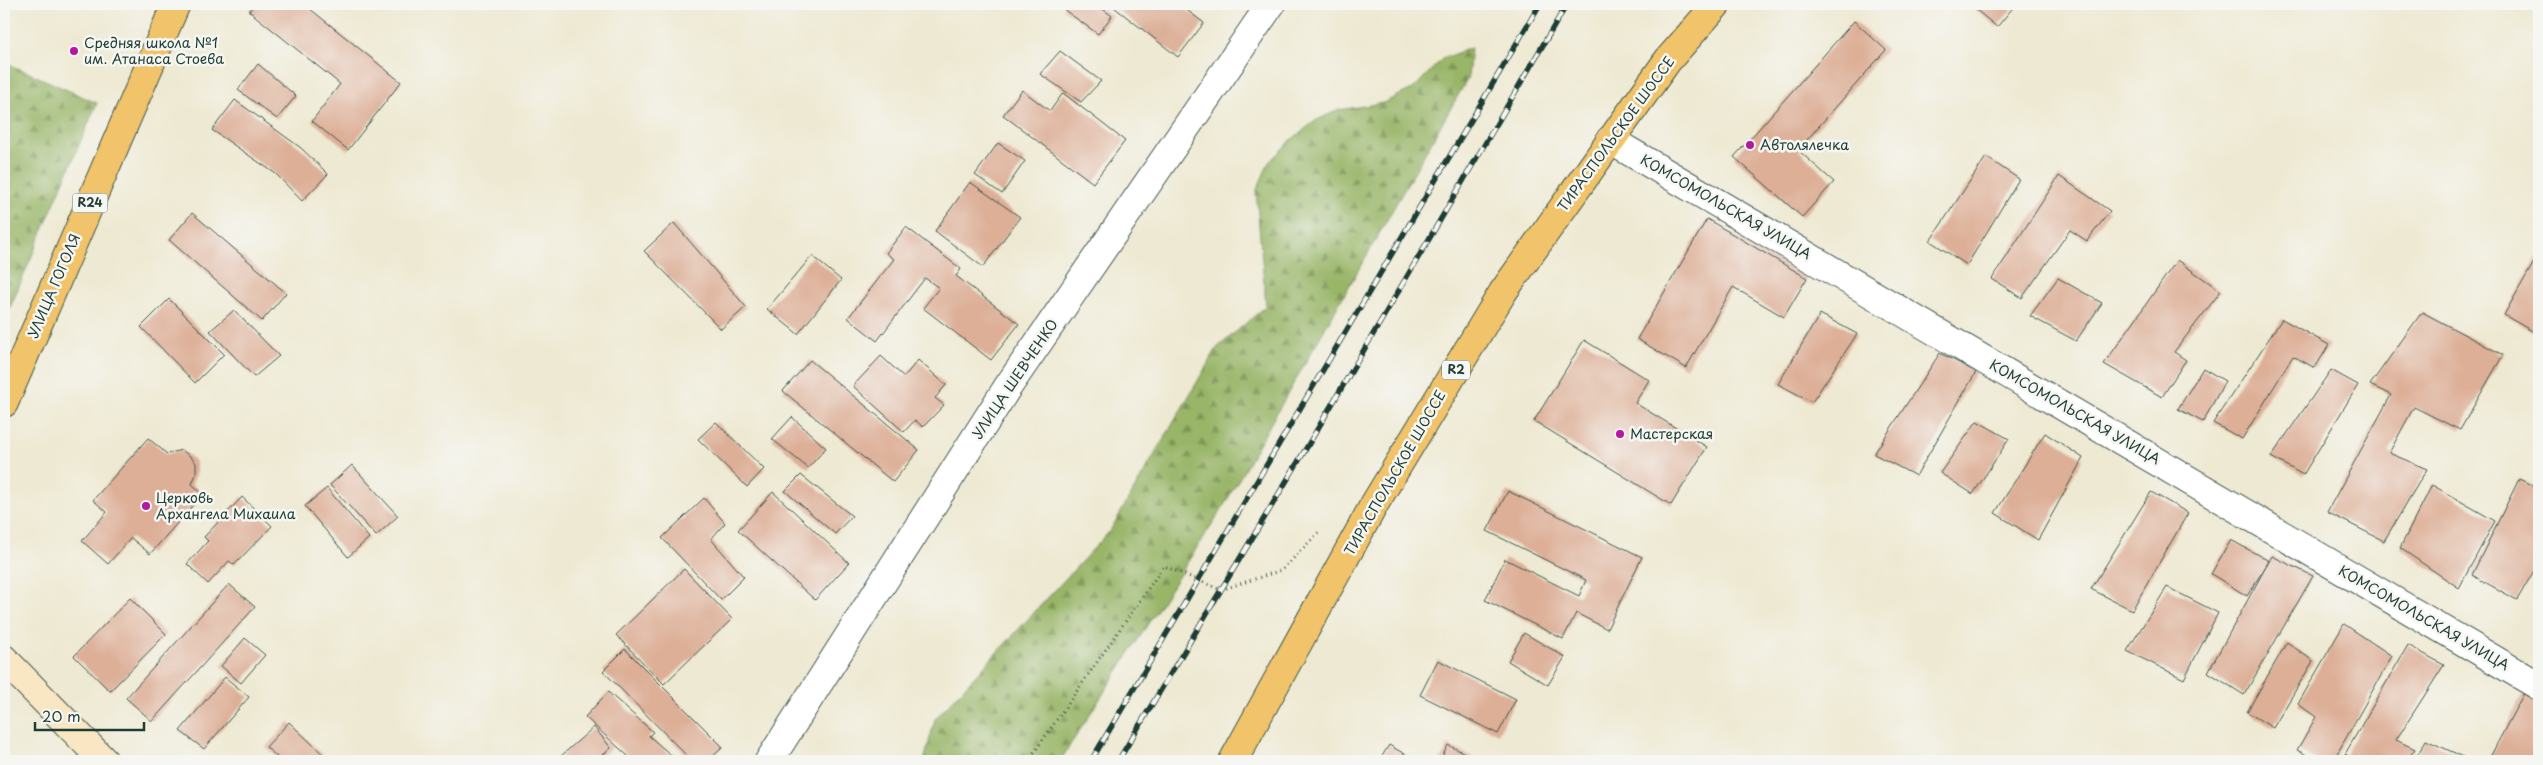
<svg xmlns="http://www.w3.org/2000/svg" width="2543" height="765" font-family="'Playpen Sans',sans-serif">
	<defs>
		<pattern id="forest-firs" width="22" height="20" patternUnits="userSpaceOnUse" patternTransform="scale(1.25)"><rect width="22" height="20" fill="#98b567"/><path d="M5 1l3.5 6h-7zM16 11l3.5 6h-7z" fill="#7b9456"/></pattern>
	</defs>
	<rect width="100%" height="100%" fill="#f6f6f2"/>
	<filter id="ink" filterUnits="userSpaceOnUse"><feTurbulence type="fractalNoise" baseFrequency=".02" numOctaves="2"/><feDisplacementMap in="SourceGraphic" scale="10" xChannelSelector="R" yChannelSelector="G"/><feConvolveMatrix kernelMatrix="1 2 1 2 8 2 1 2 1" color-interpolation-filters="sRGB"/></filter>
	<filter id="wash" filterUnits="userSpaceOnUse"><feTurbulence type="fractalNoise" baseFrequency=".0096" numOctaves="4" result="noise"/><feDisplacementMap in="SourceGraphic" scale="20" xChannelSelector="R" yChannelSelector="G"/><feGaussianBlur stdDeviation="1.12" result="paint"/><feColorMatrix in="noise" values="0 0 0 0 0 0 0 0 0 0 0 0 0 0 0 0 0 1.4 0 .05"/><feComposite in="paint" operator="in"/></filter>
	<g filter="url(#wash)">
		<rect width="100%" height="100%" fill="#eee9d2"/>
		<path fill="url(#forest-firs)" stroke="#5c794e" d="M1471 48 1468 78 1223 507 1060 761H924L935 719 1110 531 1217 348 1266 306 1256 192 1269 162 1291 140 1315 121 1338 110 1383 103 1414 88 1443 58Z
			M4 62 97 103 6 317 4 316Z"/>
		<g id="blocks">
			<path fill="#ddaf97" d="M255 4H304L401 82 348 150 312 121 340 84 249 11Z
				M1067 4H1096L1112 16 1098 34 1063 9Z
				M1110 4H1179L1204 23 1178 57Z
				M1969 4H2016L1997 27Z
				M1854 21 1886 50 1798 150 1834 182 1802 217 1734 157Z
				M1060 51 1101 81 1081 102 1040 74Z
				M258 64 296 96 277 119 238 90Z
				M1022 90 1050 111 1063 93 1125 141 1093 183 1003 115Z
				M235 100 301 148 328 174 302 201 276 174 212 130Z
				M998 143 1025 161 1002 194 975 175Z
				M1986 157 2019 179 1967 265 1930 241Z
				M2059 176 2110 211 2087 241 2070 230 2022 298 1992 279Z
				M970 182 1020 217 983 267 935 231Z
				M192 213 286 293 262 321 169 240Z
				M1707 219 1807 278 1784 317 1733 287 1686 368 1637 339Z
				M674 223 746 307 721 329 644 251Z
				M906 227 961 269 956 276 1019 324 991 360 923 308 939 288 925 278 877 341 848 318 894 259 886 253Z
				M812 256 841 280 798 334 767 309Z
				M2537 257 2539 259V335L2504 315Z
				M2177 260 2221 291 2174 352 2186 360 2162 397 2104 364Z
				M2058 278 2102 303 2076 341 2030 316Z
				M169 299 224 354 195 383 141 327Z
				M234 310 279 356 254 377 210 331Z
				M2422 312 2503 355 2460 430 2414 407 2389 453 2427 469 2384 541 2327 512 2391 395 2370 385Z
				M1820 314 1857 334 1812 402 1778 384Z
				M2282 319 2329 345 2315 368 2293 356 2242 439 2213 423Z
				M1584 340 1649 380 1635 403 1707 447 1671 505 1534 421Z
				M1940 353 1976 372 1916 476 1874 454Z
				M881 356 904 377 918 360 946 385 935 398 944 405 923 427 915 420 904 432 853 386Z
				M810 360 919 450 893 482 783 391Z
				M2203 368 2225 381 2203 422 2178 409Z
				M2331 370 2358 385 2303 475 2271 457Z
				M792 417 826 448 808 468 772 439Z
				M1977 421 2009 439 1973 494 1940 473Z
				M716 422 764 469 747 487 698 439Z
				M2045 433 2083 458 2038 540 1995 513Z
				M148 438 167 454 181 450 190 456 196 463V474L192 484 203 494 150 554 131 538 108 564 82 541 107 512 93 500Z
				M352 465 398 516 376 536 330 485Z
				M801 475 852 516 835 534 785 491Z
				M2519 479 2539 488V562L2517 600 2472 575Z
				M2432 485 2495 521 2459 588 2400 548Z
				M327 488 369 538 348 557 305 506Z
				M1508 491 1642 557 1607 629 1576 613 1563 639 1485 600 1505 559 1579 596 1586 580 1487 531Z
				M773 492 849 563 815 600 738 530Z
				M2151 492 2188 513 2132 610 2091 589Z
				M242 497 272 526 234 565 229 561 208 584 187 564 208 541 204 537Z
				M704 498 725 523 711 539 744 577 721 600 662 538Z
				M2231 540 2269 561 2247 596 2211 574Z
				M2272 556 2313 576 2244 695 2208 672Z
				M684 569 732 619 664 684 616 635Z
				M229 584 255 607 152 721 126 698Z
				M2167 587 2218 613 2184 679 2127 651Z
				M130 598 166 634 110 691 74 656Z
				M2344 624 2392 656 2333 761H2318L2297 750 2316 717 2298 704Z
				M1524 633 1565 657 1548 685 1508 661Z
				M245 638 265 655 241 683 221 666Z
				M2287 642 2313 661 2273 728 2247 712Z
				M2408 645 2444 665 2396 740 2415 749 2406 761H2357L2345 754Z
				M625 649 723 747 708 761H692L603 671Z
				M1438 660 1516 699 1498 734 1420 695Z
				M225 677 249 697 204 749 180 731Z
				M2525 691 2539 699V751L2534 761H2492L2489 759Z
				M608 692 653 732 649 736 678 761H624L628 756 585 717Z
				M289 722 330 761H273L277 757 266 747Z
				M594 727 611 748 596 761H565L561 756Z
				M2426 740 2468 759 2467 761H2414Z
				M1389 745 1417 761H1379Z
				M1448 745 1481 761H1440Z"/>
		</g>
	</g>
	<g filter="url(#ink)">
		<use href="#blocks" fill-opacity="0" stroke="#3e574c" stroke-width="1"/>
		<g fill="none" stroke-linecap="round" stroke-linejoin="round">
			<defs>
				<path id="street" d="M1610 140 2539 686
					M769 761 1007 388 1271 4"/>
				<path id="secondary" d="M4 659 104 761"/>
				<path id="primary" d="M4 403 176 4
					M1233 761 1375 503 1503 292 1668 60 1717 4"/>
			</defs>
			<use href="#street" stroke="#3e574c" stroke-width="30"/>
			<use href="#secondary" stroke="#3e574c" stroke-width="30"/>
			<use href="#primary" stroke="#3e574c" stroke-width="30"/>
			<path stroke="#3e574c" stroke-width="3" stroke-dasharray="1 4" stroke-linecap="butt" d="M1028 761 1164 566 1221 590 1282 570 1320 531"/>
			<use href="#street" stroke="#fff" stroke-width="28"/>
			<use href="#secondary" stroke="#f9e7c3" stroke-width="28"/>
			<use href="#primary" stroke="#f1c36a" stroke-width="28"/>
			<defs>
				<path id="rail" d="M1091 761 1540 4
					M1118 761 1304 452 1567 4"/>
			</defs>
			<use href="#rail" stroke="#1f3d34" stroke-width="5.5"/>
			<use href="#rail" stroke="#f6f6f2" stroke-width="4" stroke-dasharray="11" stroke-linecap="butt"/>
		</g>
	</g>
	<g fill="#b5179e" stroke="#f6f6f2" stroke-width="2">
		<circle cx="74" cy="51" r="5"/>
		<circle cx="1750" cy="145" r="5"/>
		<circle cx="1620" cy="434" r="5"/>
		<circle cx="146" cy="506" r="5"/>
	</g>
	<g text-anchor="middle" stroke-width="5" stroke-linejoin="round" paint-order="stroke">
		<g fill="#f6f6f2" stroke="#60746d" stroke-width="1">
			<rect x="72.5" y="193.5" width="35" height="19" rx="4"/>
			<rect x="1442" y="360.5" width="28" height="19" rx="4"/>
		</g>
		<g font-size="12" font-weight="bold" fill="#1f3d34">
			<text x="90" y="207">R24</text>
			<text x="1456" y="374">R2</text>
		</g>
		<g font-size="14" fill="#1f3d34" stroke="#f6f6f2" text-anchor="start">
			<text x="84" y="48">Средняя школа №1<tspan x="84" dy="16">им. Атанаса Стоева</tspan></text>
			<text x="1760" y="150">Автолялечка</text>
			<text x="1630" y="439">Мастерская</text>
			<text x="156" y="503">Церковь<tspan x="156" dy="16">Архангела Михаила</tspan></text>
		</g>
		<g font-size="14" fill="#1f3d34" stroke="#f6f6f2">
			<text transform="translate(1616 134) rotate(-54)" y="5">ТИРАСПОЛЬСКОЕ ШОССЕ</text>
			<text transform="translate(1726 207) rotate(30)" y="5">КОМСОМОЛЬСКАЯ УЛИЦА</text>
			<text transform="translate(54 286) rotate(-67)" y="5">УЛИЦА ГОГОЛЯ</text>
			<text transform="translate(1015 379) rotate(-56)" y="5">УЛИЦА ШЕВЧЕНКО</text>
			<text transform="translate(2075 412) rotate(30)" y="5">КОМСОМОЛЬСКАЯ УЛИЦА</text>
			<text transform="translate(1395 473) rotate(-60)" y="5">ТИРАСПОЛЬСКОЕ ШОССЕ</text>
			<text transform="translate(2424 618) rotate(30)" y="5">КОМСОМОЛЬСКАЯ УЛИЦА</text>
		</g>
	</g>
	<rect width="2543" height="765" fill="none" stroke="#f6f6f2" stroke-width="20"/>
	<path d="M35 722v8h109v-8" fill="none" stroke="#1f3d34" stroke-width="2.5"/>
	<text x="42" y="722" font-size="15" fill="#1f3d34" stroke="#f6f6f2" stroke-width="4" paint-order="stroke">20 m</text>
</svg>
